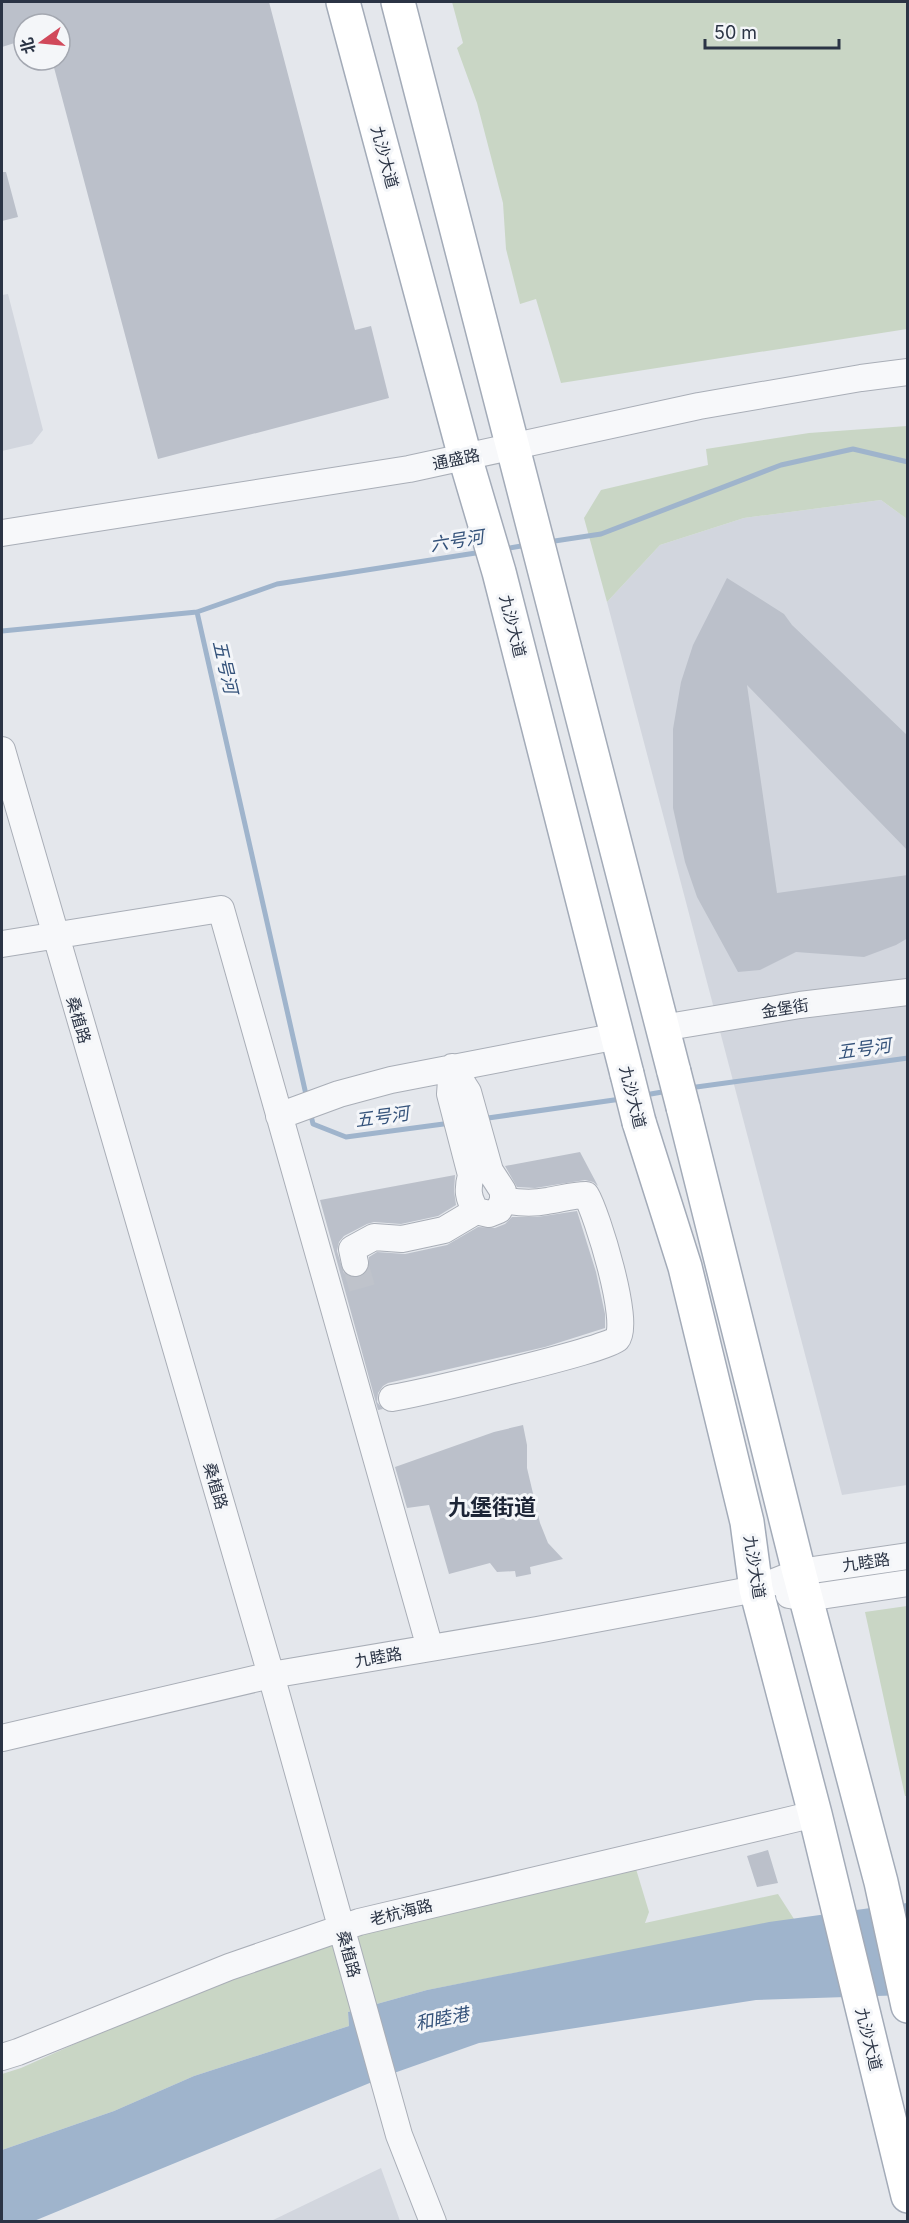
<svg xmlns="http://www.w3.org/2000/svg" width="909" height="2223" font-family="Inter,'Noto Sans SC',sans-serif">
	<rect width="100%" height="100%" fill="#e4e7ec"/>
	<path fill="#d2d6de" d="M8 294 43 430 32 444 2 451V295Z
		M881 500 907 519V1485L842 1495 607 602 660 545 744 518Z
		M381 2168 400 2221H271Z"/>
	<path fill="#c9d6c5" d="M452 2H904L908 5 907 329 561 383 536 299 520 304 506 249 503 203 477 103 457 48 463 43Z
		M907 426V519L881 500 744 518 660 545 607 602 584 518 601 490 708 465 706 449 809 433Z
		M907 1606 908 1796H905L865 1612Z
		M636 1869 649 1912 645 1923 778 1894 794 1919 427 1990 348 2012 349 2026 194 2076 114 2111 2 2150V2074L21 2068C116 2026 210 1981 308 1950 416 1917 527 1895 636 1869Z"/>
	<path fill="#9fb4cc" d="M907 1903V1995L756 2000 479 2043 394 2073 34 2221H2V2150L114 2111 194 2076 349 2026 348 2012 427 1990 769 1922Z"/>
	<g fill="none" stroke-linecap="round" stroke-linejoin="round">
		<path stroke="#9fb4cc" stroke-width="5" d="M548 542 601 534 781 465 853 449 908 462
			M503 549 527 545
			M197 612 307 1099
			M2 631 197 612 277 584 482 552
			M689 1088 908 1058
			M645 1095 668 1091
			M310 1111 313 1124 346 1137 451 1123
			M481 1119 621 1099"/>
	</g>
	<path fill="#bbc0ca" d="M2 2H269L355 330 371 326 389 398 158 459 52 60H60V24H24V40L2 47Z
		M2 172H6L18 217 2 221Z
		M727 578 784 614 792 625 908 736V851L747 685 777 893 908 875V938L896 945 864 957 796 952 760 970 738 972 697 897 685 862 673 808V729L681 682 693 645Z
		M580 1152 598 1186 593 1182 585 1180 535 1188 517 1187 505 1166Z
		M455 1175 454 1191 456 1205 438 1216 401 1224 374 1222 367 1224 344 1236 339 1242 337 1251 344 1273 351 1277H359L365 1274 369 1267V1257L377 1252 405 1254 447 1245 478 1227 495 1228 505 1224 512 1217H537L577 1211 596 1272 605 1314V1328L545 1347 388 1383 383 1386 378 1393 377 1402 383 1409 378 1410 320 1200Z
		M523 1425 527 1445V1468L540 1523 548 1543 563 1559 530 1567 531 1574 516 1577 515 1571 497 1572 490 1563 449 1574 429 1505 407 1508 395 1467 494 1432Z
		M768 1850 778 1883 757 1887 747 1856Z"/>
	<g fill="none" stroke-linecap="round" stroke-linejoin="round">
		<path stroke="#bfc3cb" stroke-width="26" stroke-dasharray="26 13" stroke-linecap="butt" d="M355 1263 364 1295"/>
		<defs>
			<path id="minor" d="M2 533 409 469 699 406 861 378 908 372
				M2 750 271 1675 399 2135 433 2222
				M2 944 221 909 430 1648
				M662 1028 800 1005 908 992
				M452 1067 468 1092 490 1171 503 1191V1200L499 1210 489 1214 476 1211C468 1198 467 1190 471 1175L450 1094Z
				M279 1116 339 1094 391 1080 618 1036
				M355 1263 352 1249 374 1237 402 1239 444 1230 476 1211
				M392 1398C420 1393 607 1350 617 1339 631 1324 597 1213 586 1195 572 1195 561 1199 547 1201 532 1204 518 1203 503 1200
				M789 1595 807 1598 908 1583
				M2 1738 271 1675 537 1630 756 1589 799 1572 908 1556
				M2 2057 18 2052 229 1967 359 1922 815 1814"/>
			<path id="major" d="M343 2 465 457 499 572 627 1074
				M398 2 674 1072
				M683 1107 799 1572 881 1882 908 2006
				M639 1122 685 1267 747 1522 756 1589 815 1814 908 2196"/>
		</defs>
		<use href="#minor" stroke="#a9aeb7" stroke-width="28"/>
		<use href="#major" stroke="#a3abb8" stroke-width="36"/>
		<use href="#minor" stroke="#f7f8fa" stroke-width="26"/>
		<use href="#major" stroke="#fff" stroke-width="33"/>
		<defs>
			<path id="major-bridge" d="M674 1072 683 1107
				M627 1074 639 1122"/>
		</defs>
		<use href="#major-bridge" stroke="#a3abb8" stroke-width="36" stroke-linecap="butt"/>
		<use href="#major-bridge" stroke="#fff" stroke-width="33"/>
	</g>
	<g text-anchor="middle" stroke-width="6" stroke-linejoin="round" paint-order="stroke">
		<g font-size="16" fill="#2b3445" stroke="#f4f6f9">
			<text transform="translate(385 157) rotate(75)" y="6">九沙大道</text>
			<text transform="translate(456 459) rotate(-12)" y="6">通盛路</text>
			<text transform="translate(513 626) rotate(76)" y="6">九沙大道</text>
			<text transform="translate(785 1008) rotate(-9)" y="6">金堡街</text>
			<text transform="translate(79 1020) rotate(74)" y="6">桑植路</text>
			<text transform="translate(633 1097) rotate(76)" y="6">九沙大道</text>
			<text transform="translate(216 1486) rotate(74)" y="6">桑植路</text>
			<text transform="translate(866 1562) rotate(-8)" y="6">九睦路</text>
			<text transform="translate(755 1567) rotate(81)" y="6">九沙大道</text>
			<text transform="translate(378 1657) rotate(-10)" y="6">九睦路</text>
			<text transform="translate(401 1912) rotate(-14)" y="6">老杭海路</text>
			<text transform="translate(349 1954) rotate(75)" y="6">桑植路</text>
			<text transform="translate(869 2039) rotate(76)" y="6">九沙大道</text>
		</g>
		<g font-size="18" font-style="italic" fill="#34527a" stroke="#f4f6f9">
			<text transform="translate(457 541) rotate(-9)" y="6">六号河</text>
			<text transform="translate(225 667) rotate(77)" y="6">五号河</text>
			<text transform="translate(864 1049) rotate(-8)" y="6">五号河</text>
			<text transform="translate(382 1117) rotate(-8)" y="6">五号河</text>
			<text transform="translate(442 2019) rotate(-11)" y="6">和睦港</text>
		</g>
		<g font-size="22" font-weight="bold" fill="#1d2536" stroke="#f4f6f9">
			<text x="492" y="1515">九堡街道</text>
		</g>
	</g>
	<rect width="909" height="2223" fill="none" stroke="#2b3445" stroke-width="6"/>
	<g transform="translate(42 42) rotate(255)"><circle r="28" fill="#f4f6f9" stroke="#a4a8b1" stroke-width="1.5"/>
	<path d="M0-4.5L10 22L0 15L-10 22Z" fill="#d1495b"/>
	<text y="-9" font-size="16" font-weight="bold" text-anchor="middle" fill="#2b3445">北</text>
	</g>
	<path d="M705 39v9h134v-9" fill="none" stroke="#2b3445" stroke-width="3"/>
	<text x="714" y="39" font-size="18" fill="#2b3445" stroke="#f4f6f9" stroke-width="4.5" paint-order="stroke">50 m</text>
</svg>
